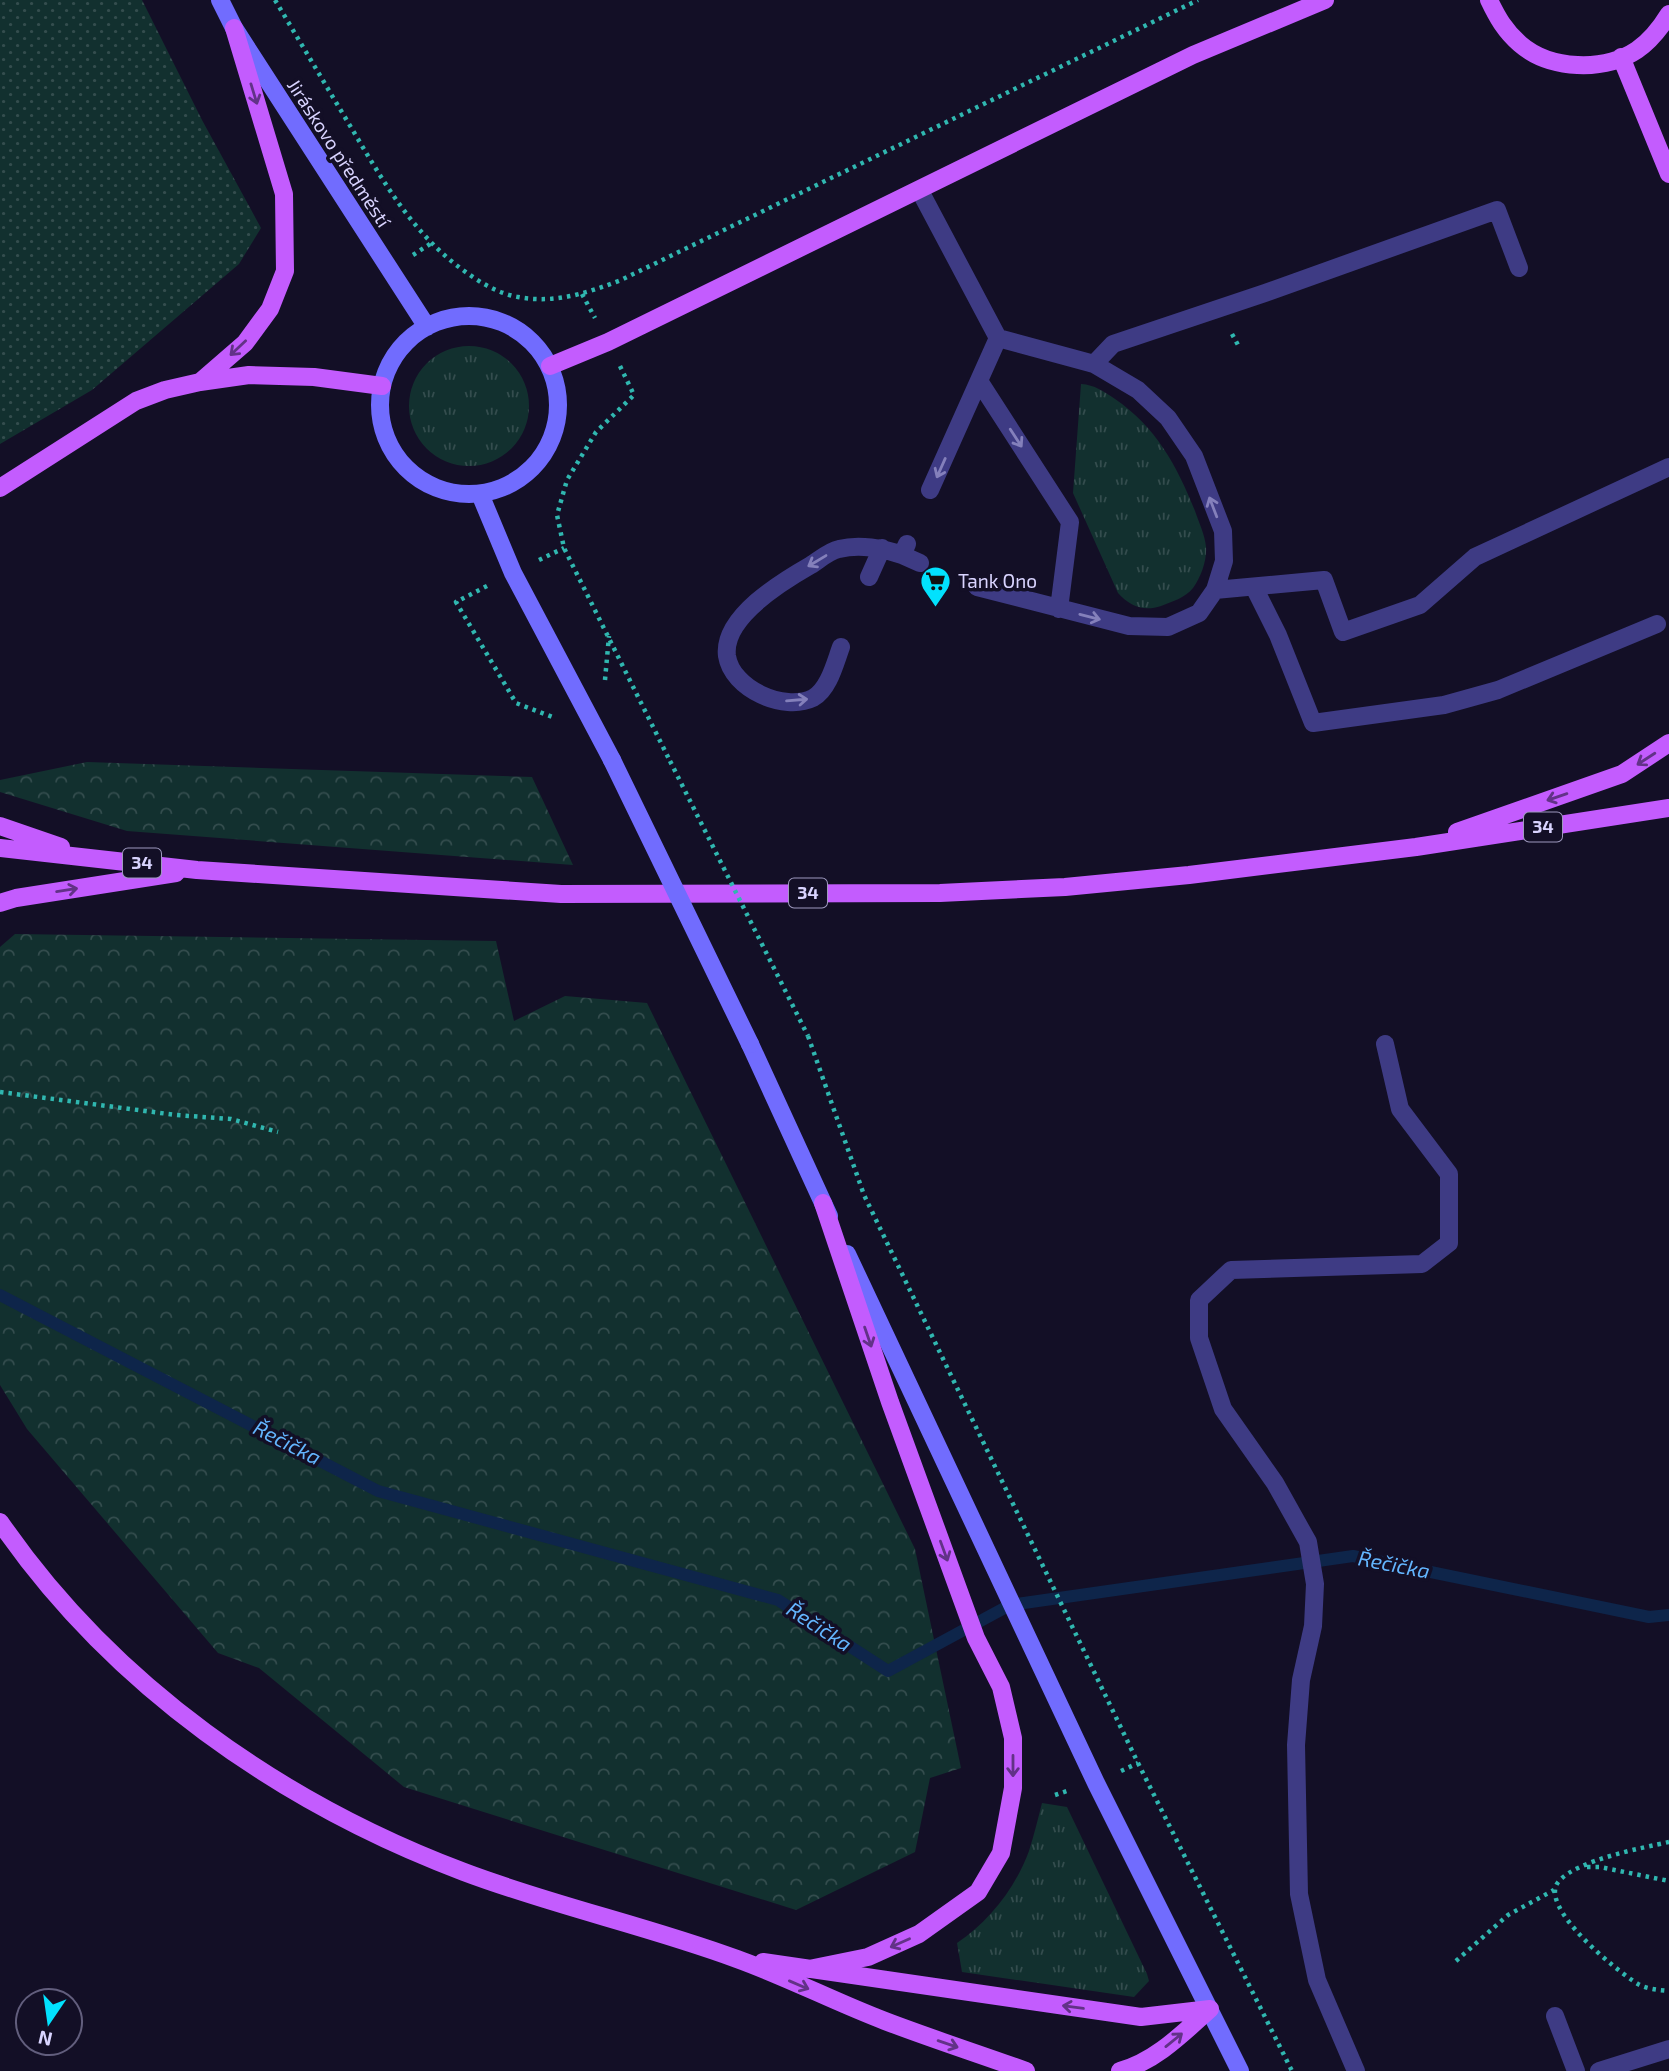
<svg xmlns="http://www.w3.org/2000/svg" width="1669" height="2071" font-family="'Exo 2',sans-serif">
	<defs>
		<pattern id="grass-tufts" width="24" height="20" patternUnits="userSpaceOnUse" patternTransform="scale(1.75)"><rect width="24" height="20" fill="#12302f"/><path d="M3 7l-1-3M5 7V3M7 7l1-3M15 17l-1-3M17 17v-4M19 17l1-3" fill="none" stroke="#344d4e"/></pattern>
		<pattern id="forest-crowns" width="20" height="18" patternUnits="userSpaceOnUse" patternTransform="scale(1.75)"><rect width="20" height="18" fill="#12302f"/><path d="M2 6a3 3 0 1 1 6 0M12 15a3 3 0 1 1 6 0" fill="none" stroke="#344d4e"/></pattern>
		<pattern id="park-dots" width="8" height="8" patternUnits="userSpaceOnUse" patternTransform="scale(1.75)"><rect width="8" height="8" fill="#12302f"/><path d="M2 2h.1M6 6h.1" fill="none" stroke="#344d4e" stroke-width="1.8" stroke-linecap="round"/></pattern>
	</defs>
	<rect width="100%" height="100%" fill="#130f26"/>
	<path fill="url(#grass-tufts)" d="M409 406a60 60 0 1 1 120 0a60 60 0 1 1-120 0Z
		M1081 384C1095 385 1103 391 1115 399 1156 427 1177 466 1195 511 1199 523 1205 535 1206 547 1207 560 1201 577 1193 588 1185 598 1173 601 1161 606 1143 612 1130 606 1118 593L1073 493Z
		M1042 1803 1067 1807 1147 1974 1149 1981 1134 1997 962 1972 957 1943C989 1922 1016 1887 1029 1851 1034 1835 1038 1819 1042 1803Z"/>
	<path fill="url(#forest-crowns)" d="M87 762 532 777 573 865 127 831 0 792V780Z
		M15 934 496 941 514 1021 565 996 647 1003 915 1549 961 1768 930 1778 915 1852 796 1910 404 1787 259 1668 218 1653 27 1429 0 1385V947Z"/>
	<path fill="url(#park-dots)" d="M0 0H142L202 120 261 228 239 264 92 390 0 444Z"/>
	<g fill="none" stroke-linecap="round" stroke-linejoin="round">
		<path stroke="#0e254a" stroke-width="12" d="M0 1295 378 1491 778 1600 888 1671 1010 1605 1353 1556 1649 1617 1669 1615"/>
		<path stroke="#30b7b0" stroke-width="4.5" stroke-dasharray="3.5 5" stroke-linecap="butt" d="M275 0C299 40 322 79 346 119 381 177 412 236 470 275 484 285 501 294 518 297 555 304 587 293 621 280L1198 0
			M413 255 430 244
			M582 294 595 318
			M1232 334 1238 345
			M620 366 634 395 596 432 567 480 557 515 564 548 670 761
			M539 560 564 548
			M487 586 456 602 516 703 555 718
			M605 680 609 636
			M808 1036 864 1195 1138 1763 1292 2071
			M0 1092 176 1115 231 1119 278 1132
			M1121 1771 1138 1763
			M1055 1795 1067 1791
			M1669 1842C1641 1848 1578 1860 1559 1881 1536 1906 1618 1972 1638 1984 1647 1989 1658 1990 1669 1991
			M1587 1867H1600L1669 1881
			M1456 1961 1508 1915 1554 1890"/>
		<path stroke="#3e3b84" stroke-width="18" d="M920 191 998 338 1094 364 1138 390 1168 418 1194 456 1223 531 1224 561 1215 590 1199 613 1168 627 1129 626 977 587
			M1094 364 1113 344 1265 293 1497 210 1519 268
			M979 381 1070 522 1059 609
			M930 490 998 338
			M907 544 902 555 920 563
			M869 577 882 548
			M1254 587 1278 635 1313 723 1444 705 1498 690 1657 624
			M1215 590 1324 580 1343 632 1420 605 1475 557 1669 467
			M841 647C835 663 829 689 813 698 784 712 732 689 727 656 722 617 783 581 811 565 819 560 829 551 839 549 859 544 883 548 902 555
			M1555 2016 1576 2071
			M1356 2071 1317 1980 1299 1894 1296 1745 1301 1680 1313 1626 1315 1584 1308 1542 1275 1483 1223 1409 1199 1338V1300L1231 1270 1422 1264 1449 1243V1174L1400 1109 1385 1044
			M1599 2071 1669 2049"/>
		<path stroke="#716cfe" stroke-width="18" d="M220 0 234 28 427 327
			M380 405a89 89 0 1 1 178 0a89 89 0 1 1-178 0Z
			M480 494 513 573 612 760
			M750 1044 829 1216
			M847 1254 1096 1783 1240 2071"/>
		<path stroke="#c35cfe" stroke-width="18" d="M1489 0C1497 17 1505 31 1520 44 1550 70 1604 72 1637 50 1650 41 1661 27 1669 14
			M1621 57 1669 174
			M550 366 608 342 1193 55 1325 0
			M200 382 245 343 270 309 285 271 284 194 234 28
			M0 488 136 401 165 390 200 382 249 375 314 377 382 386
			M0 826 61 847
			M1457 832 1622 774 1669 743
			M0 848 197 870 561 894 940 893 1065 887 1189 875 1416 847 1669 808
			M0 903 16 898 176 873
			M0 1522C112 1685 281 1803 464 1872 554 1906 648 1926 737 1959 787 1977 835 2002 885 2021 932 2039 979 2054 1026 2071
			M763 1962 1141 2017 1210 2009
			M809 1969 868 1957 919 1934 978 1892 1001 1853 1013 1788V1738L1001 1687 976 1638 890 1402 823 1203
			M1120 2071C1156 2061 1183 2033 1210 2009"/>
		<path stroke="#30b7b0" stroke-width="4.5" stroke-dasharray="3.5 5" stroke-linecap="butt" d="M670 761 808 1036"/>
		<path stroke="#716cfe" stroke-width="18" d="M612 760 750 1044"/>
	</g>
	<defs><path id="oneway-shaft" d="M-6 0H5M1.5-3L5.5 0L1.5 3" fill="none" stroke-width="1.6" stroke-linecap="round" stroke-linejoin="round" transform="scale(1.75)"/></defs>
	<g stroke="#623287">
		<use href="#oneway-shaft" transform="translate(254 94) rotate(73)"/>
		<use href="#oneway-shaft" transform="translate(238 348) rotate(137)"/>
		<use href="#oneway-shaft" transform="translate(1646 759) rotate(147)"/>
		<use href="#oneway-shaft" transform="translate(1557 797) rotate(161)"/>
		<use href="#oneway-shaft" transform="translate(67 890) rotate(-9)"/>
		<use href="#oneway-shaft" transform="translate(868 1337) rotate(71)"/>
		<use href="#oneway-shaft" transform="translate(944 1551) rotate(70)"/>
		<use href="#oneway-shaft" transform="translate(1013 1766) rotate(90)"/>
		<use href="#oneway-shaft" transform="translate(900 1943) rotate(156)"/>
		<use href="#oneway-shaft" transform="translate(799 1985) rotate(23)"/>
		<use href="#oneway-shaft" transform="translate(1073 2007) rotate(-172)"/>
		<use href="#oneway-shaft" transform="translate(1174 2040) rotate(-39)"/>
		<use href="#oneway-shaft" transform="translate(948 2044) rotate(19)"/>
	</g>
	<g stroke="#8480bb">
		<use href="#oneway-shaft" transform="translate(1016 438) rotate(57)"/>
		<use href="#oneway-shaft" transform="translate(941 468) rotate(114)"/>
		<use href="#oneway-shaft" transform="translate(1213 507) rotate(-111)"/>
		<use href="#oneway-shaft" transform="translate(817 561) rotate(149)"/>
		<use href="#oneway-shaft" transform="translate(1090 617) rotate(14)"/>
		<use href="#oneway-shaft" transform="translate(797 700) rotate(-5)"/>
	</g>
	<defs>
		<symbol id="supermarket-pin" viewBox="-11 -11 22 30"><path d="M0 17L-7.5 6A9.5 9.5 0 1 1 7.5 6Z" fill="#02e1fd" stroke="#130f26"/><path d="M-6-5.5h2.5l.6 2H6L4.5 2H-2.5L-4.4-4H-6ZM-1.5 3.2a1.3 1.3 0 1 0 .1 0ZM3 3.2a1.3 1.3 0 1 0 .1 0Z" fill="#111"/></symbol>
	</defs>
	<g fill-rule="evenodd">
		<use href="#supermarket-pin" x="918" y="564" width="35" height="47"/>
	</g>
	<g text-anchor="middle" stroke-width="7" stroke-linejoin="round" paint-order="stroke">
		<g fill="#130f26" stroke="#9e99be" stroke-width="2">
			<rect x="1524" y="812.5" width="38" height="29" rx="5"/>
			<rect x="123" y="848.5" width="38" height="29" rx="5"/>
			<rect x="789" y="878.5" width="38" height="29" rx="5"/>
		</g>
		<g font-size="18" font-weight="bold" fill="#d9d4ff">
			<text x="1543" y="833">34</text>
			<text x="142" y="869">34</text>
			<text x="808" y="899">34</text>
		</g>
		<g font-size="19" fill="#d9d4ff" stroke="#130f26">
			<text transform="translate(339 153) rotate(57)" y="7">Jiráskovo předměstí</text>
		</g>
		<g font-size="19" fill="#d9d4ff" stroke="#130f26" text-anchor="start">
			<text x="958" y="588">Tank Ono</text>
		</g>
		<g font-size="21" font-style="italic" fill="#63b5fe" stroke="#130f26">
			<text transform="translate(287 1443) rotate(27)" y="7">Řečička</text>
			<text transform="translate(1394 1565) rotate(11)" y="7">Řečička</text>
			<text transform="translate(819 1627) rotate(33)" y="7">Řečička</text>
		</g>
	</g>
	<g transform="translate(49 2022) rotate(193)"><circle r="33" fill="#130f26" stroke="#625e7d" stroke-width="2"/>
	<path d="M0-5L12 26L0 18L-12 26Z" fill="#02e1fd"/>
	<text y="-10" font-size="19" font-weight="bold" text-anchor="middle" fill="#d9d4ff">N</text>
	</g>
</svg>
